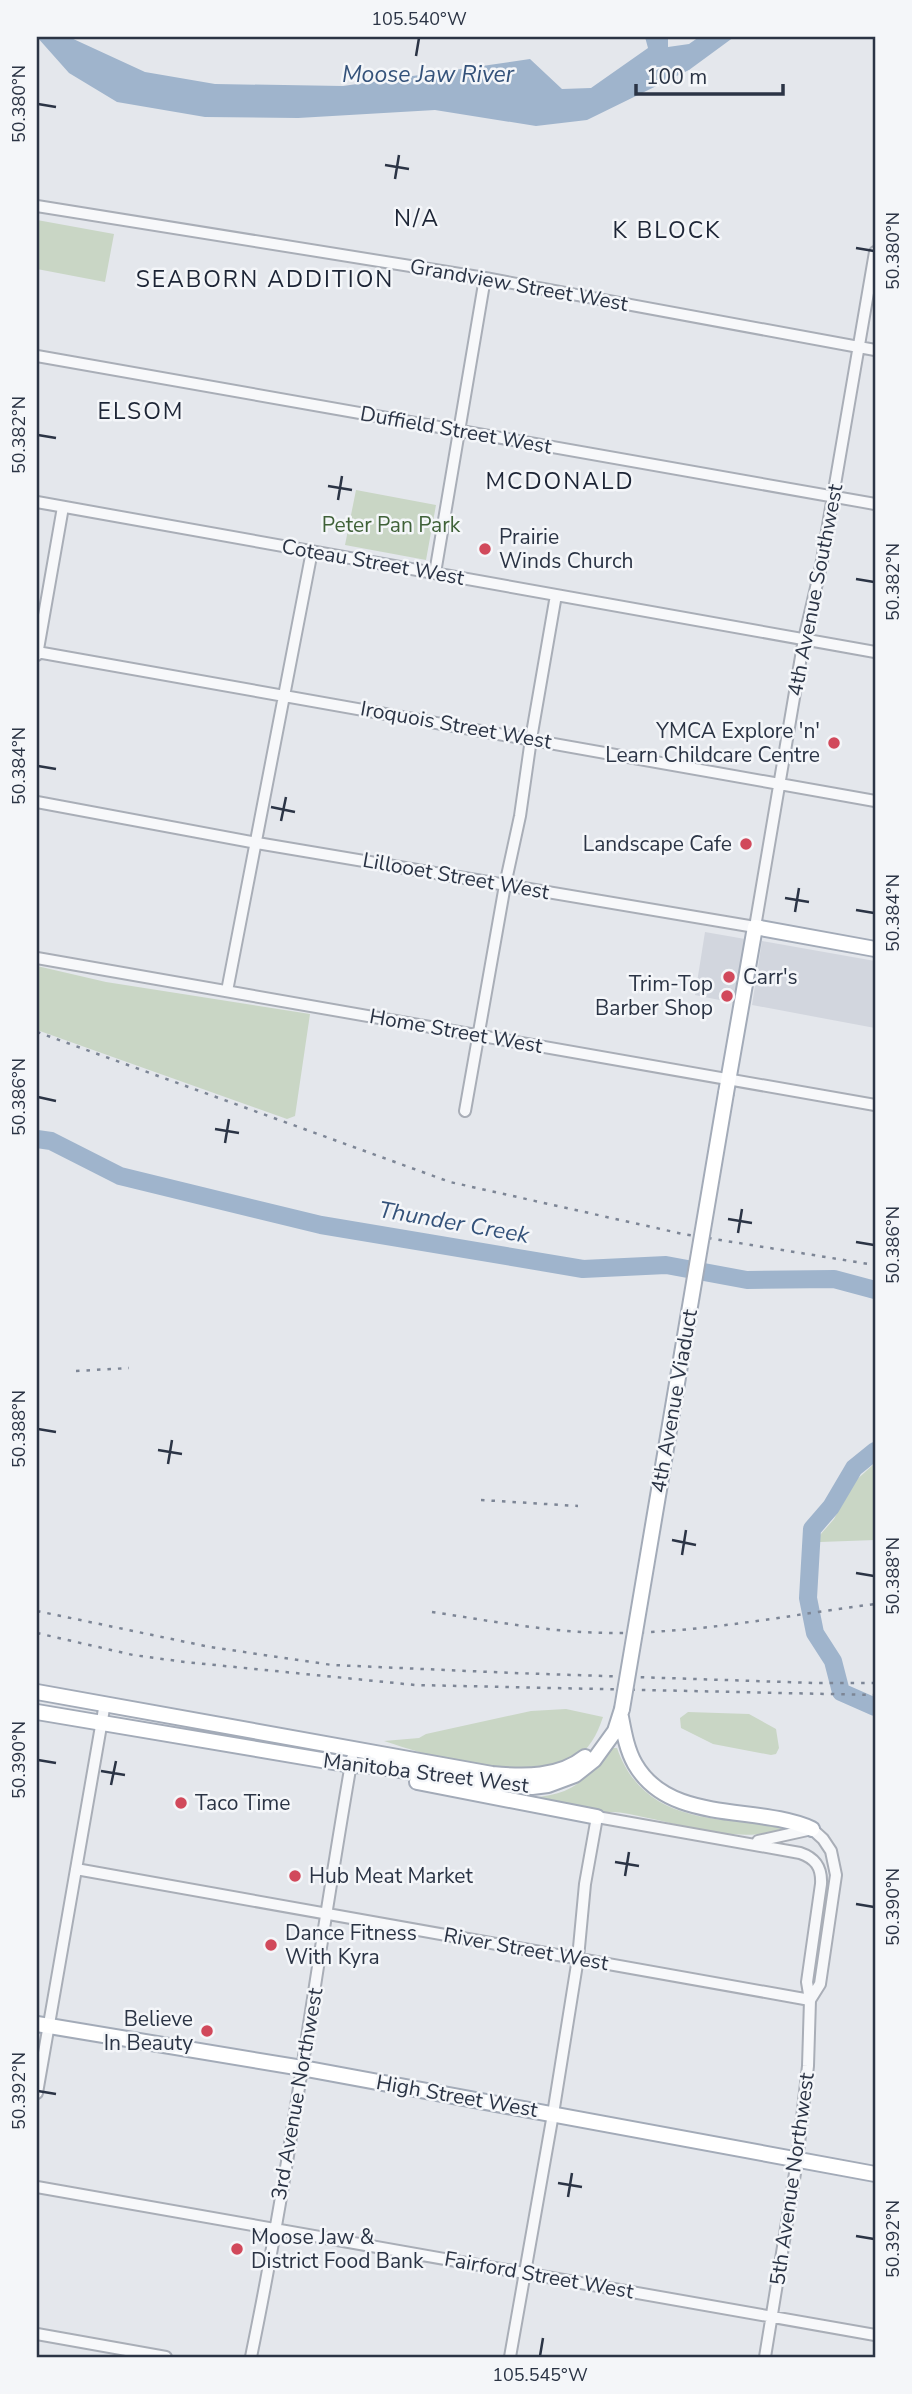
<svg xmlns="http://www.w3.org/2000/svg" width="912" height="2394" font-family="'Nunito Sans',sans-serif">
	<rect width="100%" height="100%" fill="#e4e7ec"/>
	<path fill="#d2d6de" d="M705 932 745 939 734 1003 695 995Z
		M762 941 875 961V1028L752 1005Z"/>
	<path fill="#c9d6c5" d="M37 220 114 234 105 282 37 269Z
		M356 490 436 505 426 560 345 545Z
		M37 966 106 982 310 1014 295 1116 287 1119 37 1030Z
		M875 1463V1540L820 1542V1535L834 1519 853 1483Z
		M566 1709 603 1717C597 1735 589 1750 573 1760 532 1786 428 1756 384 1741L419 1738 426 1734 531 1711Z
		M688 1712 749 1714 776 1729 779 1748 776 1754 771 1755 713 1744 681 1728 680 1718Z
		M611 1748H617C644 1825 720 1819 788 1825 754 1847 687 1826 648 1818 630 1814 613 1809 594 1814L514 1799C568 1796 578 1790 611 1748Z"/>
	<path fill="#9fb4cc" d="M37 37H69L145 72 215 84 343 86 530 59 562 89 591 88 648 48 645 37H668V47L689 44 699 37H734L689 70 587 120 536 126 435 110 298 118 205 117 117 102 69 73Z"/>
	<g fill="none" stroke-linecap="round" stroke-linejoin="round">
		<path stroke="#9fb4cc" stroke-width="18" d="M37 1139 51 1141 120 1176 321 1225 583 1269 666 1265 747 1280 834 1279 875 1290
			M875 1451 854 1468 831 1507 812 1529 808 1598 815 1633 833 1661 841 1692 875 1707"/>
		<defs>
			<path id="minor" d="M37 206 485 278 875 350
				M37 356 875 504
				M37 502 875 652
				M435 573 485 278
				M37 652 875 801
				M37 655 63 507
				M37 802 257 843 755 927 804 639 821 566 875 252
				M37 958 875 1105
				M227 991 312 551
				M465 1111 505 885 520 816 531 739 556 595
				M758 1841 812 1829 823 1839 831 1851 836 1875 820 1984 810 2000
				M76 1869 810 2000
				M37 2093 105 1703
				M37 2187 875 2335
				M37 2334 166 2357
				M251 2357C292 2159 317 1957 352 1758
				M510 2357 553 2114 578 1958 585 1884 597 1817 800 1853C815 1858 822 1867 821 1884L807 1982 810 2000 808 2066 797 2161 765 2357"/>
			<path id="major" d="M726 1093 755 927 875 949
				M37 1692 492 1774C524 1777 559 1778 585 1757
				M37 1712 351 1765 375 1766 480 1783 532 1787 548 1785 575 1775 594 1760 615 1731 622 1709
				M621 1717C624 1733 627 1750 635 1764 670 1825 757 1804 812 1829
				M417 1782 597 1817
				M37 2024 302 2068 875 2174"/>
		</defs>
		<use href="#minor" stroke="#a9aeb7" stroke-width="14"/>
		<use href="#major" stroke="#a3abb8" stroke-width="18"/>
		<use href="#minor" stroke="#f7f8fa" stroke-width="10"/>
		<use href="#major" stroke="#fff" stroke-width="14"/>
		<path stroke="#7d8696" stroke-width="2.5" stroke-dasharray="3.5 7" stroke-linecap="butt" d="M37 1032 450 1182 683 1234 875 1265
			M76 1371 129 1368
			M481 1500 578 1506
			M37 1611 210 1647 332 1665 514 1673 815 1683H875
			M432 1612C492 1621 553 1633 614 1633 701 1633 789 1615 875 1604
			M37 1633 133 1655 185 1662 415 1685 875 1695"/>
		<defs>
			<path id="major-bridge" d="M622 1709 726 1093"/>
		</defs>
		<use href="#major-bridge" stroke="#a3abb8" stroke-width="18" stroke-linecap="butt"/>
		<use href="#major-bridge" stroke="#fff" stroke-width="14"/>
	</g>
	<path fill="none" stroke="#2b3445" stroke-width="2.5" d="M416 56 419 38M38 104 56 107M385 165 409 169M395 179 399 155M856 248 874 251M38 435 56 438M328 486 352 490M338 500 342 476M856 579 874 582M38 766 56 769M271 807 295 812M281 821 286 797M785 898 809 902M856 910 874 913M795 912 799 888M38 1097 56 1101M215 1129 239 1133M225 1143 229 1119M728 1219 752 1223M738 1233 742 1209M856 1242 874 1245M38 1429 56 1432M158 1450 182 1454M168 1464 172 1440M672 1540 696 1545M682 1555 686 1530M856 1573 874 1576M38 1760 56 1763M101 1771 125 1775M111 1785 116 1761M615 1862 639 1866M625 1876 629 1852M856 1904 874 1907M38 2091 56 2094M558 2183 582 2187M568 2197 572 2173M856 2236 874 2239M540 2356 543 2338"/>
	<g fill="#d1495b" stroke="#f4f6f9" stroke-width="2.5">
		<circle cx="485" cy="549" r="7"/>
		<circle cx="834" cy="743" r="7"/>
		<circle cx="746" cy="844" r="7"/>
		<circle cx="729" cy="977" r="7"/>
		<circle cx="727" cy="996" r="7"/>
		<circle cx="181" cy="1803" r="7"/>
		<circle cx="295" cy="1876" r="7"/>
		<circle cx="271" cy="1945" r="7"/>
		<circle cx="207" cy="2031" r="7"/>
		<circle cx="237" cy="2249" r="7"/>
	</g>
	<g text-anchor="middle" stroke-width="5" stroke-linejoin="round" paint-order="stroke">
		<g font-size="21" fill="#2b3445" stroke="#f4f6f9">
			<text transform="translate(519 285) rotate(10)" y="7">Grandview Street West</text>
			<text transform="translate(456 430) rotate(10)" y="7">Duffield Street West</text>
			<text transform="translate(373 562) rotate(10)" y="7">Coteau Street West</text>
			<text transform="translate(815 590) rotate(-79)" y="7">4th Avenue Southwest</text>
			<text transform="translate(456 725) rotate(10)" y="7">Iroquois Street West</text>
			<text transform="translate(456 876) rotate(10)" y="7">Lillooet Street West</text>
			<text transform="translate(456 1031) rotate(10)" y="7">Home Street West</text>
			<text transform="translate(674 1401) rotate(-80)" y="7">4th Avenue Viaduct</text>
			<text transform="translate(426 1773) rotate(7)" y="7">Manitoba Street West</text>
			<text transform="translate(526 1949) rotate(10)" y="7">River Street West</text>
			<text transform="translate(297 2094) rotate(-80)" y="7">3rd Avenue Northwest</text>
			<text transform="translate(457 2096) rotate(10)" y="7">High Street West</text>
			<text transform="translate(792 2179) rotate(-82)" y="7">5th Avenue Northwest</text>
			<text transform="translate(539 2275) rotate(10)" y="7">Fairford Street West</text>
		</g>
		<g font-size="21" fill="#3f6138" stroke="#f4f6f9">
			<text x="391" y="532">Peter Pan Park</text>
		</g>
		<g font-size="21" fill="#2b3445" stroke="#f4f6f9" text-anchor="start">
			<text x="499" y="544">Prairie<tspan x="499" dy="24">Winds Church</tspan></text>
			<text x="820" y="738" text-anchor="end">YMCA Explore 'n'<tspan x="820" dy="24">Learn Childcare Centre</tspan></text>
			<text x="732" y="851" text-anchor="end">Landscape Cafe</text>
			<text x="743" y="984">Carr's</text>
			<text x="713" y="991" text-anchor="end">Trim-Top<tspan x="713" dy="24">Barber Shop</tspan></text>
			<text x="195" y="1810">Taco Time</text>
			<text x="309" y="1883">Hub Meat Market</text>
			<text x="285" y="1940">Dance Fitness<tspan x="285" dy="24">With Kyra</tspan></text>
			<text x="193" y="2026" text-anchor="end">Believe<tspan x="193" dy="24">In Beauty</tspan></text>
			<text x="251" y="2244">Moose Jaw &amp;<tspan x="251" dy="24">District Food Bank</tspan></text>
		</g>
		<g font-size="23" font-style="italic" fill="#34527a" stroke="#f4f6f9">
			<text x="428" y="82">Moose Jaw River</text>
			<text transform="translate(454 1222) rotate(10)" y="8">Thunder Creek</text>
		</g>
		<g font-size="23" letter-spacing="2" fill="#1d2536" stroke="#f4f6f9">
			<text x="417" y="226">N/A</text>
			<text x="667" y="238">K BLOCK</text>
			<text x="265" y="287">SEABORN ADDITION</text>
			<text x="141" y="419">ELSOM</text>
			<text x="560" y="489">MCDONALD</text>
		</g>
	</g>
	<rect width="912" height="2394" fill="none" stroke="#f4f6f9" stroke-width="77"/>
	<path d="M636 84v10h147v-10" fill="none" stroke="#2b3445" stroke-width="3.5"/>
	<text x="646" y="84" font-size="21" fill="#2b3445" stroke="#f4f6f9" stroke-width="5" paint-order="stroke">100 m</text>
	<rect x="38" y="38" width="836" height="2318" fill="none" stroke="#2b3445" stroke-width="2.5"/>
	<g font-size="18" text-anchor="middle" fill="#2b3445">
		<text x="419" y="25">105.540°W</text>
		<text transform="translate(19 104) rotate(-90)" y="6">50.380°N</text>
		<text transform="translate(893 251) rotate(-90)" y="6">50.380°N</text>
		<text transform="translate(19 435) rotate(-90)" y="6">50.382°N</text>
		<text transform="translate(893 582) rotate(-90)" y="6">50.382°N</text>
		<text transform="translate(19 766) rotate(-90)" y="6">50.384°N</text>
		<text transform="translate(893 913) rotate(-90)" y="6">50.384°N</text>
		<text transform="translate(19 1097) rotate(-90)" y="6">50.386°N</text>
		<text transform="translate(893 1245) rotate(-90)" y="6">50.386°N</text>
		<text transform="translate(19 1429) rotate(-90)" y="6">50.388°N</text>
		<text transform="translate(893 1576) rotate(-90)" y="6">50.388°N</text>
		<text transform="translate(19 1760) rotate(-90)" y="6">50.390°N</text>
		<text transform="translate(893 1907) rotate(-90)" y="6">50.390°N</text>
		<text transform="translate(19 2091) rotate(-90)" y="6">50.392°N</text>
		<text transform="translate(893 2239) rotate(-90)" y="6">50.392°N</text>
		<text x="540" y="2381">105.545°W</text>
	</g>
</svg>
